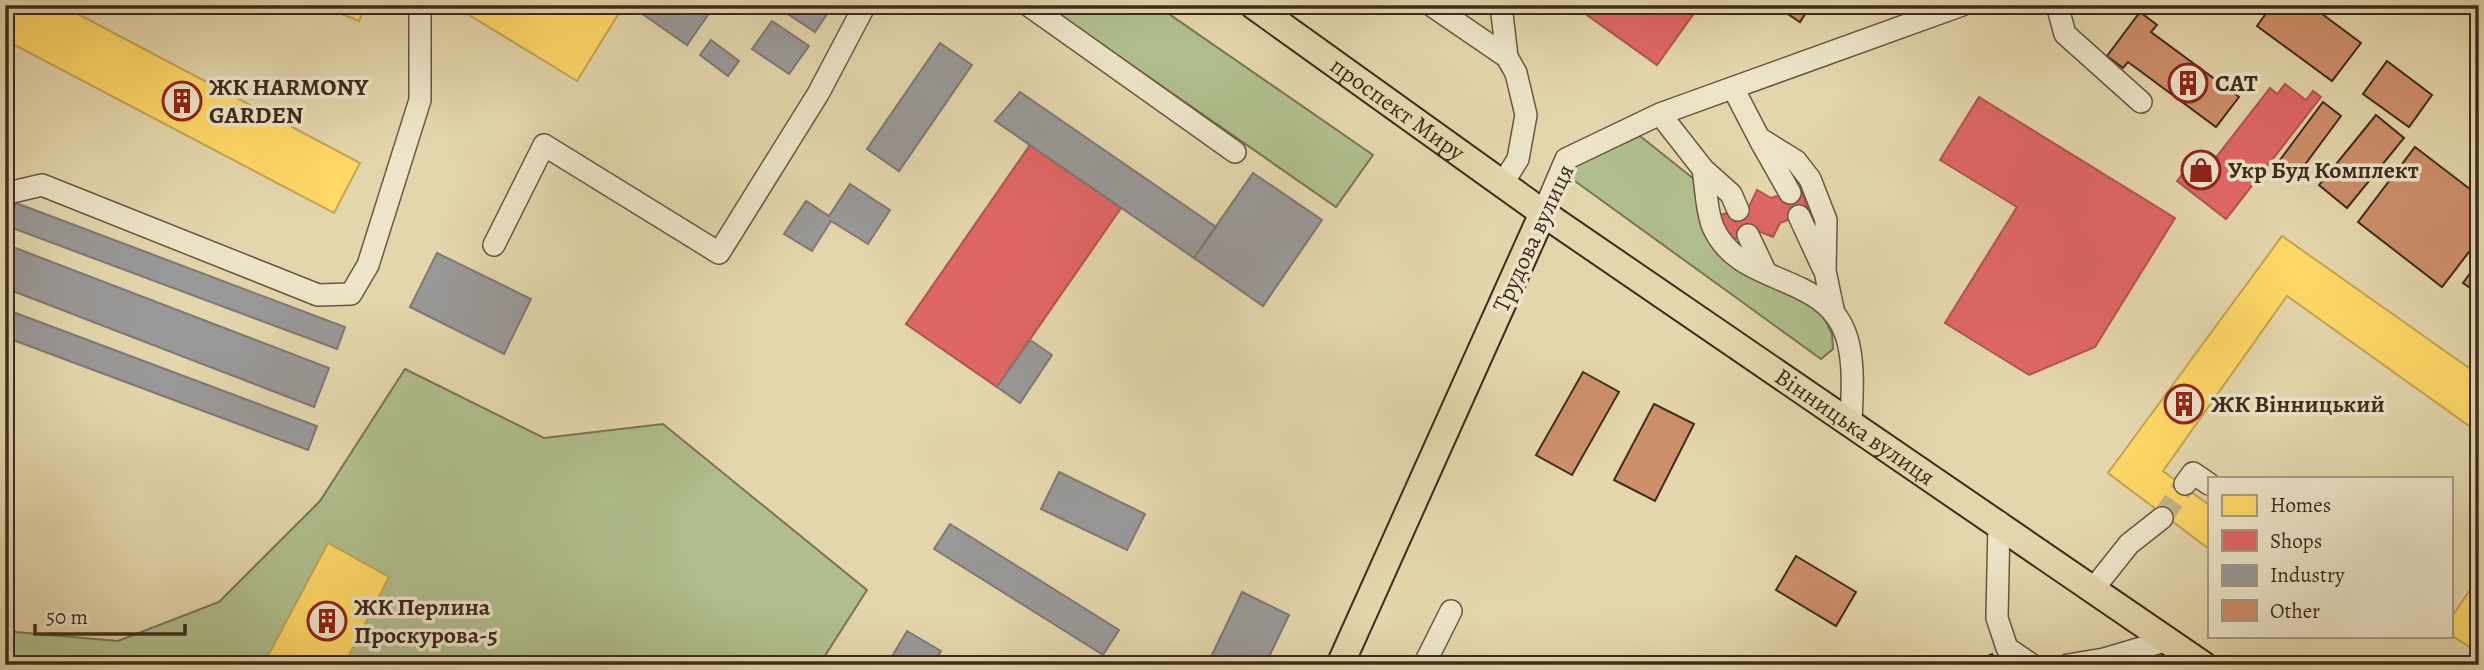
<svg xmlns="http://www.w3.org/2000/svg" width="2484" height="670" font-family="Alegreya,serif">
	<rect width="100%" height="100%" fill="#e4d6ac"/>
	<filter id="stains"><feTurbulence type="fractalNoise" baseFrequency=".00286" numOctaves="4"/><feColorMatrix values="0 0 0 0 .2 0 0 0 0 .09 0 0 0 0 .02 0 0 0 .5 -.17"/></filter>
	<radialGradient id="worn" r=".72"><stop offset=".6" stop-color="#630" stop-opacity="0"/><stop offset="1" stop-color="#630" stop-opacity=".3"/></radialGradient>
	<path fill="#b0be8d" stroke="#777456" stroke-width="2" d="M1045 5H1156L1373 155 1336 207Z
		M1640 136 1694 179 1703 225 1819 307 1832 334 1833 349 1821 359 1572 179 1570 172 1573 165Z
		M405 369 544 438 663 424 867 590 819 665H5V626L16 632 118 641 219 602 320 501Z"/>
	<path fill="#ffd966" stroke="#c5a550" stroke-width="2" d="M5 5H61L360 163 334 213 5 40Z
		M318 5H366L359 21Z
		M464 5H624L577 81 461 10Z
		M2282 236 2479 375V433L2287 296 2163 471 2209 505V549L2108 473Z
		M328 543 389 577 344 665H263Z
		M2479 577V653L2451 635V618Z"/>
	<path fill="#e06666" stroke="#af5450" stroke-width="2" d="M1584 5H1700L1657 65 1580 10Z
		M2285 84 2306 100 2313 91 2321 97 2226 219 2177 181 2197 155 2210 165 2270 88 2277 94Z
		M1979 97 2175 218 2095 347 2029 375 1945 323 2017 207 1940 160Z
		M1030 145 1121 208 997 387 906 324Z
		M1801 189 1809 212 1780 223 1773 237 1758 231 1725 242 1716 216 1749 207 1757 190 1771 198Z"/>
	<path fill="#999" stroke="#7e7874" stroke-width="2" d="M641 5H715L687 45 638 11Z
		M780 5H833L815 32 779 8Z
		M772 21 809 46 789 74 752 49Z
		M711 40 739 61 728 76 700 55Z
		M940 43 972 65 899 171 867 149Z
		M1020 92 1216 227 1194 258 995 121Z
		M1253 173 1322 220 1263 306 1194 258Z
		M850 184 890 210 868 244 831 221 812 251 784 234 806 201 829 216Z
		M16 203 345 327 337 349 7 226Z
		M5 244 329 368 314 407 5 288Z
		M437 253 531 299 504 354 410 307Z
		M5 309 317 426 308 450 5 337Z
		M1030 340 1052 355 1020 403 997 387Z
		M1059 472 1145 514 1127 550 1041 509Z
		M950 524 1119 630 1103 655 934 549Z
		M1242 592 1289 615 1265 665H1222L1210 659Z
		M907 631 941 651 933 665H887Z"/>
	<path fill="#ce8f6b" stroke="#3e2b1e" stroke-width="2" d="M1774 5H1811L1800 22Z
		M2272 5H2310L2361 43 2332 81 2257 26Z
		M2140 12 2157 25 2151 32 2239 97 2216 127 2128 62 2123 68 2107 56Z
		M2387 61 2432 95 2409 127 2363 94Z
		M2323 102 2341 116 2295 178 2277 164Z
		M2376 115 2404 138 2347 208 2319 185Z
		M2415 147 2479 196V239L2442 287 2358 222Z
		M2479 261V294L2463 283Z
		M1583 372 1619 392 1572 475 1536 455Z
		M1654 404 1694 424 1655 501 1614 480Z
		M1796 556 1856 592 1836 626 1776 590Z
		M1992 654 1997 665H1969Z"/>
	<g fill="none" stroke-linecap="round" stroke-linejoin="round">
		<path stroke="#c3b490" stroke-width="21" stroke-dasharray="21 10" stroke-linecap="butt" d="M2162 518 2185 484"/>
		<defs>
			<path id="minor" d="M1028 5 1235 152
				M1431 5 1507 57 1516 73 1526 115 1518 159 1503 183
				M1501 5 1507 57
				M2057 5 2065 34 2141 102
				M1733 88 1759 138 1796 161 1810 179 1826 220 1825 271 1833 309
				M1660 114 1703 169 1731 194 1738 210
				M1760 140 1790 193
				M1703 169C1706 187 1706 210 1713 227 1741 291 1833 269 1849 346 1854 370 1852 396 1851 421
				M5 198 8 193 42 185 318 295 351 294 368 265 420 100V5
				M1543 213 1566 159 1660 114 1962 5
				M1799 216 1823 268
				M1748 235 1766 273
				M494 245 544 145 719 253 818 94 865 5
				M2185 484 2193 473 2209 484
				M1999 522 1997 618 2007 648 2032 665
				M2094 588 2129 544 2162 518
				M1424 665 1451 611
				M2068 665 2104 659 2168 640"/>
			<g id="major">
				<path id="s1" d="M1253 5 1543 213 2203 665"/>
				<path d="M1340 665 1543 213"/>
			</g>
		</defs>
		<use href="#minor" stroke="#685642" stroke-width="24"/>
		<use href="#major" stroke="#3e2b1e" stroke-width="30"/>
		<use href="#minor" stroke="#ede4c9" stroke-width="21"/>
		<use href="#major" stroke="#e4d6ac" stroke-width="26"/>
	</g>
	<defs>
		<symbol id="building-ring" viewBox="-11 -11 22 22"><circle r="9.5" fill="#ede4c9" stroke="#8f2418" stroke-width="1.5"/><path d="M-4-6H4V6H1V3H-1V6H-4ZM-2.5-4.3h1.7v1.8h-1.7ZM.8-4.3h1.7v1.8H.8ZM-2.5-1h1.7V.8h-1.7ZM.8-1h1.7V.8H.8Z" fill="#8f2418"/></symbol>
		<symbol id="shop-ring" viewBox="-11 -11 22 22"><circle r="9.5" fill="#ede4c9" stroke="#8f2418" stroke-width="1.5"/><path d="M-5-2.5h2.3a2.7 3.5 0 0 1 5.4 0H5L5.5 6h-11ZM-1.5-2.5h3a1.5 2.3 0 0 0-3 0Z" fill="#8f2418"/></symbol>
	</defs>
	<g fill-rule="evenodd">
		<use href="#building-ring" x="2166" y="61" width="44" height="44"/>
		<use href="#building-ring" x="160" y="79" width="44" height="44"/>
		<use href="#shop-ring" x="2179" y="148" width="44" height="44"/>
		<use href="#building-ring" x="2162" y="382" width="44" height="44"/>
		<use href="#building-ring" x="305" y="599" width="44" height="44"/>
	</g>
	<g text-anchor="middle" stroke-width="7" stroke-linejoin="round" paint-order="stroke">
		<g font-size="24" font-weight="bold" fill="#3e2b1e" stroke="#ede4c9" text-anchor="start">
			<text x="2215" y="91">САТ</text>
			<text x="209" y="95">ЖК HARMONY<tspan x="209" dy="28">GARDEN</tspan></text>
			<text x="2228" y="178">Укр Буд Комплект</text>
			<text x="2211" y="412">ЖК Вінницький</text>
			<text x="354" y="615">ЖК Перлина<tspan x="354" dy="28">Проскурова-5</tspan></text>
		</g>
		<g font-size="24" fill="#3e2b1e" stroke="#ede4c9">
			<text dy="8" stroke="none"><textPath href="#s1" startOffset="178">проспект Миру</textPath></text>
			<text transform="translate(1533 238) rotate(-65)" y="8">Трудова вулиця</text>
			<text dy="8" stroke="none"><textPath href="#s1" startOffset="735">Вінницька вулиця</textPath></text>
		</g>
	</g>
	<rect width="2484" height="670" fill="none" stroke="#e4d6ac" stroke-width="28"/>
	<rect x="7" y="7" width="2470" height="656" fill="none" stroke="#3e2b1e" stroke-width="3.5"/>
	<rect x="14" y="14" width="2456" height="642" fill="none" stroke="#3e2b1e" stroke-width="2"/>
	<rect x="2208" y="477" width="245" height="161" fill="#ede4c9" stroke="#a79a85" stroke-width="2"/>
	<rect x="2222" y="495" width="35" height="21" fill="#ffd966" stroke="#a79a85" stroke-width="2"/>
	<text x="2270" y="512" font-size="21" fill="#3e2b1e">Homes</text>
	<rect x="2222" y="530" width="35" height="21" fill="#e06666" stroke="#a79a85" stroke-width="2"/>
	<text x="2270" y="548" font-size="21" fill="#3e2b1e">Shops</text>
	<rect x="2222" y="565" width="35" height="21" fill="#999999" stroke="#a79a85" stroke-width="2"/>
	<text x="2270" y="582" font-size="21" fill="#3e2b1e">Industry</text>
	<rect x="2222" y="600" width="35" height="21" fill="#ce8f6b" stroke="#a79a85" stroke-width="2"/>
	<text x="2270" y="618" font-size="21" fill="#3e2b1e">Other</text>
	<path d="M35 624v10h150v-10" fill="none" stroke="#3e2b1e" stroke-width="3.5"/>
	<text x="46" y="624" font-size="21" fill="#3e2b1e" stroke="#ede4c9" stroke-width="5" paint-order="stroke">50 m</text>
	<rect width="100%" height="100%" filter="url(#stains)"/>
	<rect width="100%" height="100%" fill="url(#worn)"/>
</svg>
